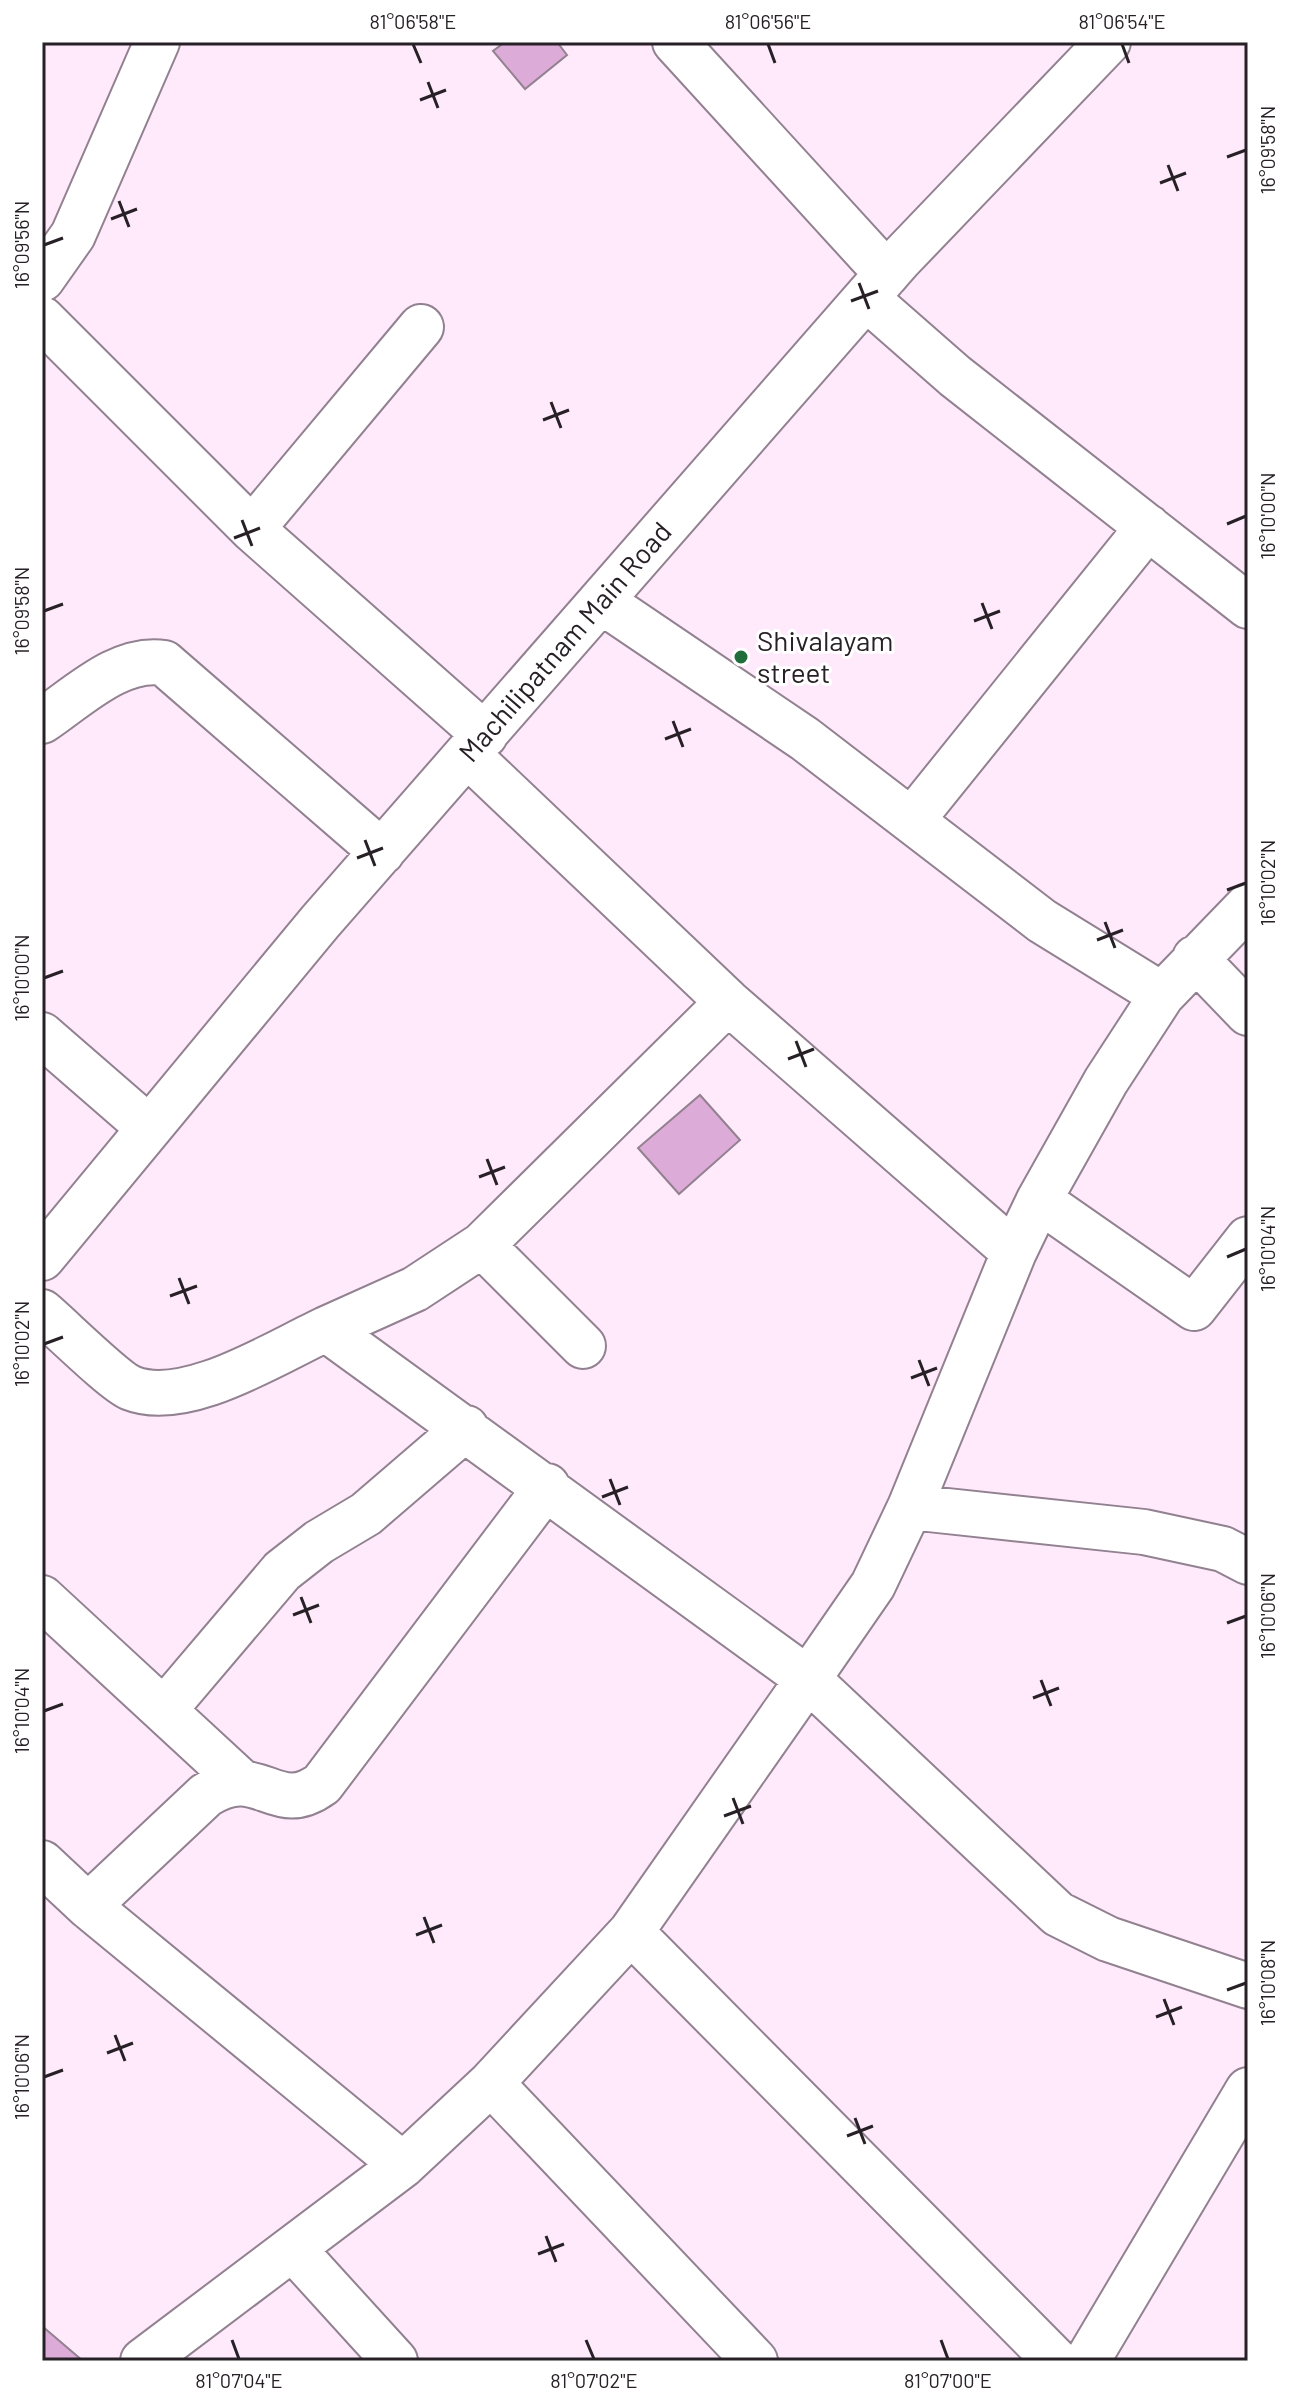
<svg xmlns="http://www.w3.org/2000/svg" width="1290" height="2403" font-family="Barlow,sans-serif">
	<rect width="100%" height="100%" fill="#feeafb"/>
	<path fill="#ddabd7" stroke="#92818f" stroke-width="2" d="M505 42H557L567 55 525 89 493 51Z
		M700 1095 740 1140 679 1194 638 1148Z
		M42 2326 83 2361H42Z"/>
	<g fill="none" stroke-linecap="round" stroke-linejoin="round">
		<defs>
			<path id="minor" d="M675 42 887 274
				M42 279 73 235 157 42
				M866 298 955 376 1248 606
				M42 319 252 529 485 735
				M252 529 421 327
				M601 601 805 739 1042 921 1162 995
				M42 721C78 697 119 656 164 663L382 852
				M467 754 728 1002 1014 1252
				M912 820 1148 527
				M1248 906 1162 995 1106 1081 1039 1200 1014 1252 910 1507 873 1585 808 1679 1058 1914 1108 1939 1248 1986
				M1195 958 1248 1013
				M42 1035 149 1128
				M1039 1200 1194 1308 1248 1239
				M482 1245 583 1346
				M42 1258 320 922 899 260 1108 42
				M42 1312C60 1327 114 1381 131 1388 186 1410 276 1352 326 1329L808 1679 631 1932 491 2083 403 2165
				M326 1329 415 1289 482 1245 728 1002
				M910 1507 1144 1532 1223 1549 1248 1562
				M42 1598 240 1781
				M164 1710 282 1571 319 1542 366 1514 466 1428
				M42 1863 88 1906 403 2165 143 2361
				M88 1906 206 1795C261 1760 274 1819 322 1784L547 1486
				M631 1932 1056 2361
				M491 2083 755 2361
				M294 2250 395 2361
				M1087 2361 1248 2090"/>
		</defs>
		<use href="#minor" stroke="#928190" stroke-width="48"/>
		<use href="#minor" stroke="#fff" stroke-width="44"/>
	</g>
	<path fill="none" stroke="#272026" stroke-width="3" d="M413 44 421 63M768 44 775 63M1122 44 1129 63M428 82 438 108M420 100 446 90M1227 157 1246 150M1168 165 1178 191M1160 183 1186 173M119 201 129 227M111 219 137 209M44 245 63 238M859 283 869 309M851 301 878 291M551 402 561 428M543 420 569 410M242 520 252 546M1227 524 1246 516M234 538 260 528M982 603 992 629M44 611 63 604M974 621 1000 611M673 721 683 747M665 739 691 729M365 840 375 866M357 858 383 848M1227 890 1246 883M1105 922 1115 948M1097 940 1123 930M44 978 63 971M796 1041 806 1067M788 1059 814 1049M487 1159 497 1185M479 1177 505 1167M1227 1257 1246 1249M179 1278 189 1304M170 1296 197 1286M44 1344 63 1337M919 1360 929 1386M911 1378 937 1368M610 1479 620 1505M602 1497 628 1487M301 1597 311 1623M293 1615 319 1605M1227 1623 1246 1616M1041 1680 1051 1706M1033 1698 1059 1688M44 1711 63 1704M733 1798 743 1824M724 1816 751 1806M424 1917 434 1943M416 1935 442 1925M1227 1990 1246 1983M1164 1999 1174 2025M1156 2017 1182 2007M115 2035 125 2061M107 2053 133 2043M44 2077 63 2070M855 2118 865 2144M847 2136 873 2126M546 2236 556 2262M538 2254 564 2244M232 2340 239 2359M586 2340 594 2359M941 2340 948 2359"/>
	<circle fill="#216e3d" stroke="#fff" stroke-width="3" cx="741" cy="657" r="8"/>
	<g text-anchor="middle" stroke-width="6" stroke-linejoin="round" paint-order="stroke">
		<g font-size="28" fill="#272026" stroke="#fff" text-anchor="start">
			<text x="757" y="651">Shivalayam<tspan x="757" dy="32">street</tspan></text>
		</g>
		<g font-size="28" fill="#272026" stroke="#fff">
			<text transform="translate(565 642) rotate(-49)" y="10">Machilipatnam Main Road</text>
		</g>
	</g>
	<rect width="1290" height="2403" fill="none" stroke="#ffffff" stroke-width="88"/>
	<rect x="44" y="44" width="1202" height="2315" fill="none" stroke="#272026" stroke-width="3"/>
	<g font-size="20" text-anchor="middle" fill="#272026">
		<text x="413" y="29">81°06'58"E</text>
		<text x="768" y="29">81°06'56"E</text>
		<text x="1122" y="29">81°06'54"E</text>
		<text transform="translate(1268 150) rotate(-90)" y="7">16°09'58"N</text>
		<text transform="translate(22 245) rotate(-90)" y="7">16°09'56"N</text>
		<text transform="translate(1268 516) rotate(-90)" y="7">16°10'00"N</text>
		<text transform="translate(22 611) rotate(-90)" y="7">16°09'58"N</text>
		<text transform="translate(1268 883) rotate(-90)" y="7">16°10'02"N</text>
		<text transform="translate(22 978) rotate(-90)" y="7">16°10'00"N</text>
		<text transform="translate(1268 1249) rotate(-90)" y="7">16°10'04"N</text>
		<text transform="translate(22 1344) rotate(-90)" y="7">16°10'02"N</text>
		<text transform="translate(1268 1616) rotate(-90)" y="7">16°10'06"N</text>
		<text transform="translate(22 1711) rotate(-90)" y="7">16°10'04"N</text>
		<text transform="translate(1268 1983) rotate(-90)" y="7">16°10'08"N</text>
		<text transform="translate(22 2077) rotate(-90)" y="7">16°10'06"N</text>
		<text x="239" y="2388">81°07'04"E</text>
		<text x="594" y="2388">81°07'02"E</text>
		<text x="948" y="2388">81°07'00"E</text>
	</g>
</svg>
